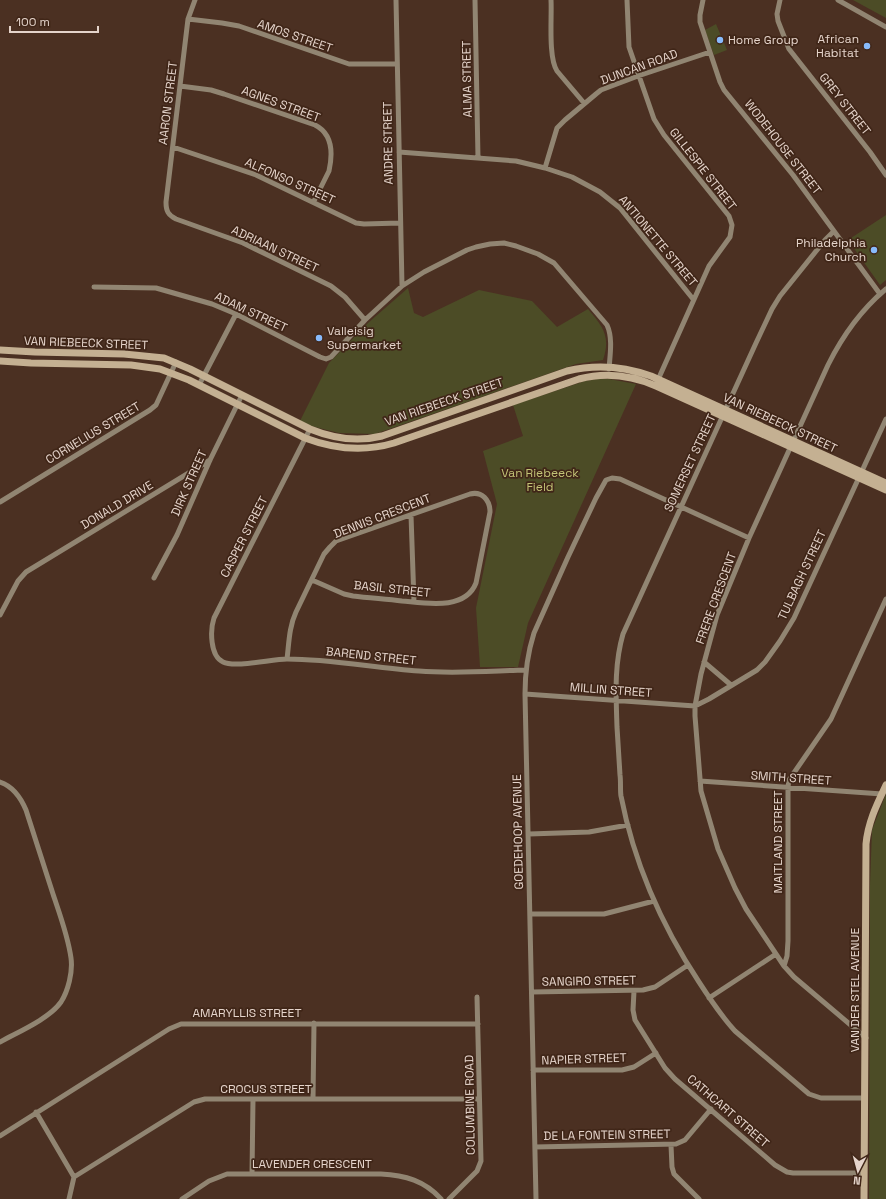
<svg xmlns="http://www.w3.org/2000/svg" width="886" height="1199" font-family="'Space Grotesk',sans-serif">
	<rect width="100%" height="100%" fill="#4b3022"/>
	<path fill="#4c4c26" d="M853 0H886V18Z
		M716 24 727 50 714 55 705 30Z
		M886 215V280L880 285 848 240Z
		M408 288 414 313 423 317 479 290 532 301 557 327 588 309C603 327 611 336 603 360L576 364 375 434 339 433 311 426 300 421 329 363 368 323Z
		M598 379H609L636 384 528 623 518 667H480L476 608 497 504 483 451 523 436 513 405 585 381Z
		M886 794V1199H869L870 885 872 830Z"/>
	<g fill="none" stroke-linecap="round" stroke-linejoin="round">
		<path stroke="#918572" stroke-width="5" d="M195 0 188 19 166 202C166 211 168 215 176 219L243 243 331 286 345 297 365 320
			M396 0 402 286
			M475 0 478 158
			M551 0C552 17 548 57 557 71L584 103
			M627 0 629 47 654 119 664 135 729 216 732 225 730 237 709 266 657 382
			M703 0 700 15V22L720 82 724 90 793 175 880 294
			M780 0 777 14 778 21 789 49 870 152 886 175
			M838 0 886 27
			M188 19 222 23 239 26 349 64H397
			M180 86 211 90 224 94 315 125C333 134 333 153 329 171L314 201
			M173 147 256 175 356 223 364 224 400 223
			M399 152 516 161 545 168 572 177 600 192 620 208 693 299
			M545 168 557 128 565 120 596 94 601 90 638 76 710 52
			M834 231 825 240 780 296 772 309 756 343 623 634C614 665 616 695 617 727 618 743 619 759 620 775 621 782 620 790 621 796 634 863 662 926 699 982 710 999 721 1016 735 1031L809 1094 821 1098H865
			M94 287 156 288 212 304 236 314 320 357 326 359 331 357 365 320 402 286 424 272 467 250 476 247 490 244 504 243 516 246 538 254 554 263 607 325C613 338 610 355 609 369
			M199 385 236 314
			M310 429 214 618C210 630 210 656 223 662 235 668 272 659 287 659 331 659 375 668 419 671 454 674 490 671 525 670
			M0 502 150 410 156 405 176 362
			M411 515 414 602
			M154 578 177 535 210 460 242 395
			M0 615 18 581 26 572 210 460
			M287 659C289 643 289 627 296 612L324 554 330 547 336 541 470 494C482 491 490 500 490 512L476 583C465 611 425 603 402 601 385 599 369 598 353 596L344 594 312 580
			M704 662 731 685
			M525 694 695 706 709 699 757 670 765 662 780 641 794 618 886 419
			M700 781 882 794
			M0 782C12 786 21 798 26 810 35 838 44 866 53 894 60 915 68 936 71 958 73 972 68 991 61 1002 49 1019 18 1032 0 1042
			M529 834 589 832 628 825
			M530 914H604L654 901
			M784 966 787 956 788 941V787L789 780 831 719 886 599
			M634 991 633 1010 635 1020 665 1068 675 1079 775 1165 787 1172 793 1173H864
			M532 992 643 990 655 987 688 965
			M709 998 776 954
			M866 1038 794 977 784 966 746 909 735 888 718 849 701 791 695 716V706L701 674 717 615 749 538 828 365C842 337 862 309 886 289
			M533 1070H622L634 1067 656 1053
			M313 1099 314 1023
			M36 1112 74 1177 69 1199
			M0 1136 169 1029 181 1024H478
			M671 1145 672 1167 674 1174 699 1199
			M535 1147 676 1144 685 1140 711 1109
			M252 1174 253 1099
			M74 1177 194 1102 205 1099H479
			M182 1199 209 1181 227 1174H381C405 1175 425 1181 441 1199
			M449 1199 477 1171 481 1161 477 997
			M536 1199 525 694C525 672 527 655 534 633L568 557 596 498 606 480 612 478 620 479 749 538"/>
		<path stroke="#c4b092" stroke-width="7" d="M0 350 35 352 124 354 164 358 190 369 310 429C332 438 358 442 382 436L567 371C596 364 623 366 651 376L886 483
			M0 361 31 363 131 365 160 369 189 380 305 438C334 449 364 452 394 443L579 379C605 372 631 375 656 386L886 490
			M864 1199 866 844C868 822 877 804 886 785"/>
	</g>
	<g fill="#88bbfc" stroke="#402618" stroke-width="1.5">
		<circle cx="720" cy="40" r="4"/>
		<circle cx="867" cy="46" r="4"/>
		<circle cx="874" cy="250" r="4"/>
		<circle cx="319" cy="338" r="4"/>
	</g>
	<g text-anchor="middle" stroke-width="3.5" stroke-linejoin="round" paint-order="stroke">
		<g font-size="12" fill="#e5d4cb" stroke="#402618">
			<text transform="translate(295 36) rotate(19)" y="4">AMOS STREET</text>
			<text transform="translate(639 67) rotate(-20)" y="4">DUNCAN ROAD</text>
			<text transform="translate(467 79) rotate(-91)" y="4">ALMA STREET</text>
			<text transform="translate(168 103) rotate(-83)" y="4">AARON STREET</text>
			<text transform="translate(281 104) rotate(20)" y="4">AGNES STREET</text>
			<text transform="translate(845 104) rotate(52)" y="4">GREY STREET</text>
			<text transform="translate(388 143) rotate(-91)" y="4">ANDRE STREET</text>
			<text transform="translate(783 147) rotate(52)" y="4">WODEHOUSE STREET</text>
			<text transform="translate(703 169) rotate(52)" y="4">GILLESPIE STREET</text>
			<text transform="translate(290 181) rotate(24)" y="4">ALFONSO STREET</text>
			<text transform="translate(658 241) rotate(50)" y="4">ANTIONETTE STREET</text>
			<text transform="translate(275 249) rotate(25)" y="4">ADRIAAN STREET</text>
			<text transform="translate(251 312) rotate(25)" y="4">ADAM STREET</text>
			<text transform="translate(86 343) rotate(2)" y="4">VAN RIEBEECK STREET</text>
			<text transform="translate(444 402) rotate(-19)" y="4">VAN RIEBEECK STREET</text>
			<text transform="translate(780 423) rotate(25)" y="4">VAN RIEBEECK STREET</text>
			<text transform="translate(93 433) rotate(-31)" y="4">CORNELIUS STREET</text>
			<text transform="translate(690 463) rotate(-65)" y="4">SOMERSET STREET</text>
			<text transform="translate(189 483) rotate(-66)" y="4">DIRK STREET</text>
			<text transform="translate(117 505) rotate(-31)" y="4">DONALD DRIVE</text>
			<text transform="translate(382 516) rotate(-21)" y="4">DENNIS CRESCENT</text>
			<text transform="translate(244 537) rotate(-63)" y="4">CASPER STREET</text>
			<text transform="translate(802 575) rotate(-65)" y="4">TULBAGH STREET</text>
			<text transform="translate(392 589) rotate(6)" y="4">BASIL STREET</text>
			<text transform="translate(716 598) rotate(-70)" y="4">FRERE CRESCENT</text>
			<text transform="translate(371 656) rotate(6)" y="4">BAREND STREET</text>
			<text transform="translate(611 690) rotate(4)" y="4">MILLIN STREET</text>
			<text transform="translate(791 778) rotate(4)" y="4">SMITH STREET</text>
			<text transform="translate(518 832) rotate(-91)" y="4">GOEDEHOOP AVENUE</text>
			<text transform="translate(778 842) rotate(-90)" y="4">MAITLAND STREET</text>
			<text transform="translate(589 981) rotate(-1)" y="4">SANGIRO STREET</text>
			<text transform="translate(855 990) rotate(-90)" y="4">VAN DER STEL AVENUE</text>
			<text x="247" y="1017">AMARYLLIS STREET</text>
			<text transform="translate(584 1059) rotate(-2)" y="4">NAPIER STREET</text>
			<text x="266" y="1093">CROCUS STREET</text>
			<text transform="translate(470 1105) rotate(-91)" y="4">COLUMBINE ROAD</text>
			<text transform="translate(728 1111) rotate(41)" y="4">CATHCART STREET</text>
			<text transform="translate(607 1135) rotate(-1)" y="4">DE LA FONTEIN STREET</text>
			<text x="312" y="1168">LAVENDER CRESCENT</text>
		</g>
		<g font-size="12" fill="#e5d4cb" stroke="#402618" text-anchor="end">
			<text x="859" y="43">African<tspan x="859" dy="14">Habitat</tspan></text>
			<text x="728" y="44" text-anchor="start">Home Group</text>
			<text x="866" y="247">Philadelphia<tspan x="866" dy="14">Church</tspan></text>
			<text x="327" y="335" text-anchor="start">Valleisig<tspan x="327" dy="14">Supermarket</tspan></text>
		</g>
		<g font-size="12" fill="#c2c376" stroke="#402618">
			<text x="540" y="477">Van Riebeeck<tspan x="540" dy="14">Field</tspan></text>
		</g>
	</g>
	<g transform="translate(858 1171) rotate(186)" stroke="#402618" stroke-width="3" paint-order="stroke">
	<path d="M0-3L7 15L0 10L-7 15Z" fill="#e5d4cb"/>
	<text y="-6" font-size="11" font-weight="bold" text-anchor="middle" fill="#e5d4cb">N</text>
	</g>
	<path d="M10 26v6h88v-6" fill="none" stroke="#e5d4cb" stroke-width="2"/>
	<text x="16" y="26" font-size="12" fill="#e5d4cb" stroke="#402618" stroke-width="3" paint-order="stroke">100 m</text>
</svg>
